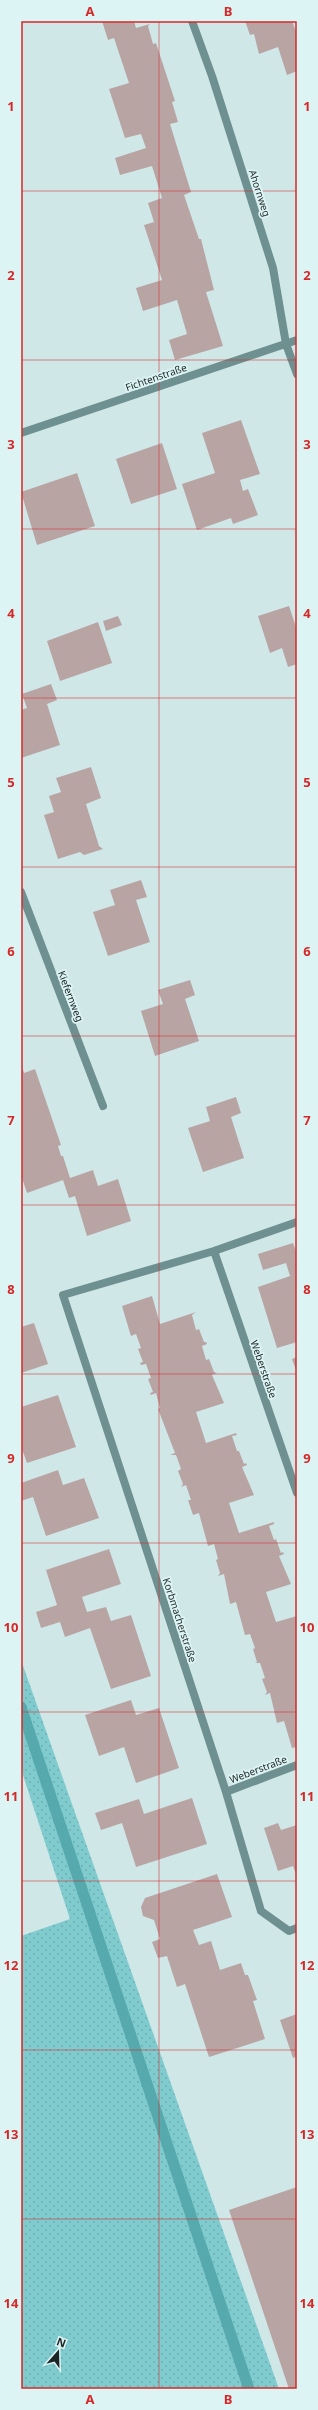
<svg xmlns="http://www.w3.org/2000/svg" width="318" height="2410" font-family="'Noto Sans',sans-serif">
	<defs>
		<pattern id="grass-dots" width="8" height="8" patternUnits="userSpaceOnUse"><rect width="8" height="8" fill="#80cbce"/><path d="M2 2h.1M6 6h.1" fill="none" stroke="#6eaeb1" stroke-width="1.8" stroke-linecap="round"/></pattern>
	</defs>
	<rect width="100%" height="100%" fill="#d0e7e8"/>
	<path fill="url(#grass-dots)" d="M21 1660 279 2389H21V1936L70 1919 21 1769Z"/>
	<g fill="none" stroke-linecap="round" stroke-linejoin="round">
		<path stroke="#56a9ac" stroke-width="11" d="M21 1707 249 2389"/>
	</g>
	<path fill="#b9a4a4" d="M102 21H134L136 28 150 24 148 26 153 44 156 43 175 101 172 102 178 122 170 124 191 192 184 195 199 239H201L214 290 206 292 223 346 175 360 169 340 187 334 177 300 143 311 136 288 162 280 144 225 154 222 148 203 162 198 152 166 120 175 115 158 146 148 141 134 125 138 109 89 129 83 114 38 108 40Z
		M245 21H292L297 34V71L287 75 278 47 259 54 254 34 250 35Z
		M241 420 260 474 240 480 243 491 248 489 258 515 233 524 231 518 197 530 182 484 215 473 202 433Z
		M162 443 177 489 131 504 116 459Z
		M77 473 95 526 37 545 21 492Z
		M289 606 297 630V664L288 667 282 648 270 653 258 616Z
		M118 616 122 625 106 631 103 621Z
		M98 622 112 663 60 681 47 641Z
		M51 684 57 700 47 704 60 745 21 758V710L27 708 22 694Z
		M91 767 101 798 86 804 99 846 103 849 84 855 80 852 58 859 44 815 54 812 49 796 61 792 56 778Z
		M141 880 147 897 136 900 150 942 108 956 93 912 115 905 110 890Z
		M190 980 195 995 185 999 199 1041 155 1056 141 1011 163 1004 158 990Z
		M21 1064 24 1073 35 1069 61 1145 58 1146 61 1156H63L70 1178 93 1170 98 1186 118 1179 131 1221 87 1236 75 1196 69 1198 63 1180 27 1193 21 1175Z
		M236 1097 241 1113 231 1117 244 1158 203 1172 188 1128 210 1121 206 1107Z
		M293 1243 297 1254V1342L277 1348 258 1287 290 1276 286 1263 263 1270 258 1254Z
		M152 1296 160 1324 196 1312 192 1315 196 1330 199 1329 204 1342H206L207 1344 202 1346 206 1360 209 1359 214 1372 217 1373 212 1375 224 1403 196 1412 206 1443 236 1433 237 1435 232 1436 237 1451H239L244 1464 246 1463 247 1465 242 1467 254 1495 229 1503 239 1533 274 1522V1524L269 1526 274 1540 276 1539 281 1553 283 1552 284 1554 279 1556 291 1584 266 1592 276 1622 297 1616V1747L292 1748 284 1721 277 1723 270 1693 265 1695 267 1692 262 1679 265 1678 260 1663H255L257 1662 253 1649 255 1648 250 1634 245 1635 236 1602 230 1604 224 1574 218 1576 220 1573 216 1560 218 1559 214 1544 208 1546 199 1513 193 1515 188 1500H191L186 1485 181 1487 183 1484 178 1471 181 1469 176 1455H170L175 1453 158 1409 160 1408 156 1393 151 1395 150 1393 153 1392 148 1379 151 1378 146 1364 141 1365 140 1363 143 1362 138 1349 141 1348 136 1334 131 1336 130 1333 122 1306Z
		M34 1323 48 1364 21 1373V1327Z
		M297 1357V1373L292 1359Z
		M58 1395 76 1447 27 1463 21 1446V1407Z
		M58 1470 63 1485 84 1478 99 1518 46 1536 33 1497 21 1501V1483Z
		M109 1549 121 1584 82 1597 87 1612 106 1607 111 1621 131 1615 151 1676 111 1689 90 1628 65 1637 60 1622 41 1628 36 1612 57 1605 46 1570Z
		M131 1700 136 1715 159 1708 179 1768 136 1783 124 1747 99 1756 85 1715Z
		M192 1798 207 1844 136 1867 122 1823 101 1830 95 1813 139 1799 144 1814Z
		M278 1823 281 1830 297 1825V1877L293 1866 278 1871 264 1828Z
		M217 1874 232 1917 193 1930 199 1945 211 1941 220 1970 241 1963 245 1975H248L257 2000 253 2001 265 2039 209 2057 185 1984 177 1987 167 1956 158 1958 152 1942 160 1939 154 1920 143 1916 141 1907 145 1898Z
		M297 2014V2056L293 2058 280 2020Z
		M297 2187V2389H289L229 2210Z"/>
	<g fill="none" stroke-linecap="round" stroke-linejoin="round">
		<path stroke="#6f9090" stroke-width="8" d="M192 21 212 76 273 268 286 344 297 374
			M21 433 297 340
			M21 892 103 1106
			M297 1222 214 1251 63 1295 226 1792 261 1911 289 1931 297 1928
			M214 1251 297 1493
			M226 1792 297 1765"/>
	</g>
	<path fill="none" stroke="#d62828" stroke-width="1" stroke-opacity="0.55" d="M159 21V2389M21 191H297M21 360H297M21 529H297M21 698H297M21 867H297M21 1036H297M21 1205H297M21 1374H297M21 1543H297M21 1712H297M21 1881H297M21 2050H297M21 2219H297"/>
	<g text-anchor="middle" stroke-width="3.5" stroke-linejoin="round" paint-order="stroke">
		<g font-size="10" fill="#1c2525" stroke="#ddf4f5">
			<text transform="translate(260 193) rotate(72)" y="4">Ahornweg</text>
			<text transform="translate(156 377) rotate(-19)" y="4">Fichtenstraße</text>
			<text transform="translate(71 996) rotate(69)" y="4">Kiefernweg</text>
			<text transform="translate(264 1369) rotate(71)" y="4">Weberstraße</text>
			<text transform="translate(180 1620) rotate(72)" y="4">Korbmacherstraße</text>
			<text transform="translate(258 1769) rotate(-21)" y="4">Weberstraße</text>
		</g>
	</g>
	<rect width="318" height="2410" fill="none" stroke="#ddf4f5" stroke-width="44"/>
	<g transform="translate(58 2352) rotate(20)" stroke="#ddf4f5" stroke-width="3" paint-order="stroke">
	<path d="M0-3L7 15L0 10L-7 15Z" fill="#1c2525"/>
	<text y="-6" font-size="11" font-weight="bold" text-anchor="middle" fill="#1c2525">N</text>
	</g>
	<rect x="22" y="22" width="274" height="2366" fill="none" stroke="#d62828" stroke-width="1.5"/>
	<g font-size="13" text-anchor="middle" font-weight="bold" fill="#d62828">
		<text x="90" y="16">A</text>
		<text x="228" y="16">B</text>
		<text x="11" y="111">1</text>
		<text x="307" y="111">1</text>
		<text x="11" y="280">2</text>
		<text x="307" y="280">2</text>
		<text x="11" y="449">3</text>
		<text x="307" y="449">3</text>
		<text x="11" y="618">4</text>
		<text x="307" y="618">4</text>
		<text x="11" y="787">5</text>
		<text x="307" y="787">5</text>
		<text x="11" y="956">6</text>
		<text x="307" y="956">6</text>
		<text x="11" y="1125">7</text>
		<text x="307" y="1125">7</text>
		<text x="11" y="1294">8</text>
		<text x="307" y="1294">8</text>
		<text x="11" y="1463">9</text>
		<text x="307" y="1463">9</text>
		<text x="11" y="1632">10</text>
		<text x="307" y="1632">10</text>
		<text x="11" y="1801">11</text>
		<text x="307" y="1801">11</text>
		<text x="11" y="1970">12</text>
		<text x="307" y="1970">12</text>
		<text x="11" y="2139">13</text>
		<text x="307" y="2139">13</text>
		<text x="11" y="2308">14</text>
		<text x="307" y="2308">14</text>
		<text x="90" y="2404">A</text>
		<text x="228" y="2404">B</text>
	</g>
</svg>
